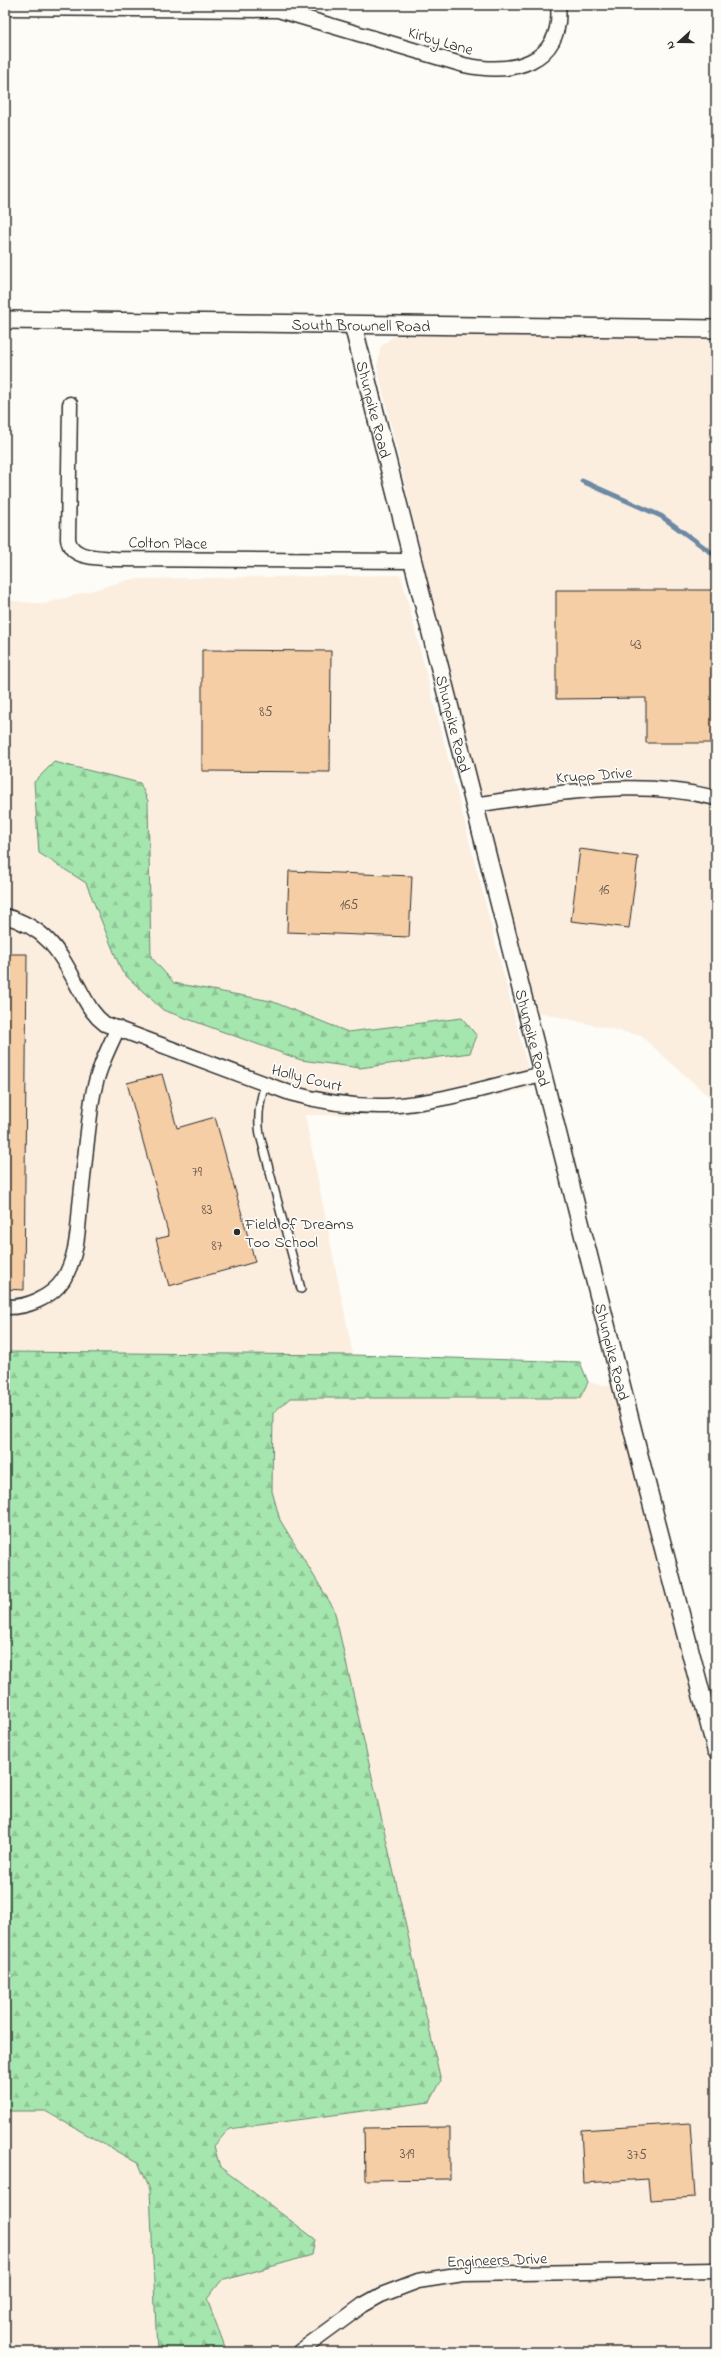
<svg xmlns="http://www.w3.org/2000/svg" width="721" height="2357" font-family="'Indie Flower',sans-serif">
	<defs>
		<pattern id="forest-firs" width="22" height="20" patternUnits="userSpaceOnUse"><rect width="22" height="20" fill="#a5e5ae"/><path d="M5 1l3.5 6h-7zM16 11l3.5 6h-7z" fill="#8ec596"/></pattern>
	</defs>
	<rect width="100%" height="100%" fill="#fdfcf7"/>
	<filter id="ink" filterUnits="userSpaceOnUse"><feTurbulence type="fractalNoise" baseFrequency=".025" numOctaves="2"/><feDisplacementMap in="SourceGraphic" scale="8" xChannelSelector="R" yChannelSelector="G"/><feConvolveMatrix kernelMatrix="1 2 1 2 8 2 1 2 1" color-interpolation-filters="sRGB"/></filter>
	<g filter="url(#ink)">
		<path fill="#fbeedf" d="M395 335 716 338V1103L641 1036 533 1011 492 851 377 367 381 346Z
			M401 575 533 1088 403 1115H305L353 1355 5 1352V600L44 604 132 579Z
			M588 1382 631 1390 716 1720V2352H227L207 2299 221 2281 312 2255 315 2239 220 2167 214 2146 229 2129 430 2102 334 1609 280 1520 272 1491 273 1413 290 1398H579Z
			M5 2111H45L139 2164 150 2189 157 2352H5Z"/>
		<path fill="url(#forest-firs)" stroke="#68886c" d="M54 762 140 783 148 801 151 957 174 983 271 1001 348 1032 462 1018 477 1036 470 1053 360 1068 301 1060 163 1010 122 972 86 883 39 853 34 782Z
			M5 1352 353 1355 580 1362 588 1382 580 1398H290L273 1413 272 1491 280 1520 334 1609 441 2081 430 2102 229 2129 214 2146 220 2167 315 2239 312 2255 221 2281 207 2299 227 2352H157L150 2190 139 2164 45 2111H5Z"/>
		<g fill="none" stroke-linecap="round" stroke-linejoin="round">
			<path stroke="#6e89a4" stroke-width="5" d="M582 481 661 516 716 556"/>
		</g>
		<path fill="#f6cea6" stroke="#2b2b2b" d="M556 590H716V743H646V698L556 699Z
			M202 650 331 651 330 772 202 771Z
			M580 849 638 857 629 928 571 921Z
			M289 871 412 876 409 937 287 932Z
			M5 954H27L24 1290 5 1289Z
			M162 1074 177 1128 215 1117 255 1262 169 1286 156 1239 169 1236 127 1083Z
			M690 2123 695 2197 650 2200 648 2179 584 2183 581 2130Z
			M450 2127V2179L365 2180 364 2128Z"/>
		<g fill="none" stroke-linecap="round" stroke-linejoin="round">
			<defs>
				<path id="service" d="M265 1084C259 1102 257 1117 260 1135L301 1289"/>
				<path id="minor" d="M5 8 278 10 299 5
					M278 10 464 65C510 75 564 65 558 5
					M70 404 68 539C71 560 100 557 116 559L412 561
					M474 805C555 793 635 778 716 798
					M5 916C50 929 60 954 81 992 88 1005 93 1015 105 1024L290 1093C322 1102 353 1107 387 1106 439 1103 491 1086 542 1074
					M5 1307C26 1308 51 1298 63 1280 77 1258 78 1230 80 1206 84 1170 87 1135 92 1100 96 1074 107 1051 118 1028
					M299 2352 363 2305 381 2295 418 2281 463 2274 716 2270"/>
				<g id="tertiary">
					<path id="s1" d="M5 320 716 329"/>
					<path id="s2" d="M353 325 638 1451 716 1750"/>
				</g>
			</defs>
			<use href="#service" stroke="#2b2b2b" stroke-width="10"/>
			<use href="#minor" stroke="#2b2b2b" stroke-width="17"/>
			<use href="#tertiary" stroke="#2b2b2b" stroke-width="20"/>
			<use href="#service" stroke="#fdfcf7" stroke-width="7"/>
			<use href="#minor" stroke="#fdfcf7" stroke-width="14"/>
			<use href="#tertiary" stroke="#fdfcf7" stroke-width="17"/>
		</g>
	</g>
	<circle fill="#2b2b2b" stroke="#fdfcf7" stroke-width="1.5" cx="237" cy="1232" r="4"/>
	<g text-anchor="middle" stroke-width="3.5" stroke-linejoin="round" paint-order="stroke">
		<g font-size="14" fill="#5e544a">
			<text x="636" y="649">43</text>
			<text x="266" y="716">85</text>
			<text x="604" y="894">16</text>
			<text x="349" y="909">165</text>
			<text x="197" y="1176">79</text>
			<text x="207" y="1214">83</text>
			<text x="217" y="1250">87</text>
			<text x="407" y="2158">319</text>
			<text x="637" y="2159">375</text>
		</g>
		<g font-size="16" fill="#2b2b2b" stroke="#fdfcf7">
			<text transform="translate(441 40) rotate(16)" y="6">Kirby Lane</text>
			<text dy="6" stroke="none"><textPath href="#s1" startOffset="356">South Brownell Road</textPath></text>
			<text dy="6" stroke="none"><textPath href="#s2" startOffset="87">Shunpike Road</textPath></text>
			<text transform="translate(168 542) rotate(1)" y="6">Colton Place</text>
			<text dy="6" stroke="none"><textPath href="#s2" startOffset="411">Shunpike Road</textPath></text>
			<text transform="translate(594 774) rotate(-4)" y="6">Krupp Drive</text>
			<text dy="6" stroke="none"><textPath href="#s2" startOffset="735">Shunpike Road</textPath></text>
			<text transform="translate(307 1077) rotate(14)" y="6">Holly Court</text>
			<text dy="6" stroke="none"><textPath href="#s2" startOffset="1059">Shunpike Road</textPath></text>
			<text transform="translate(497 2259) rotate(-2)" y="6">Engineers Drive</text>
		</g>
		<g font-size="16" fill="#2b2b2b" stroke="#fdfcf7" text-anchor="start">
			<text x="245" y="1229">Field of Dreams<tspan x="245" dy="18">Too School</tspan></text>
		</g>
	</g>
	<rect width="721" height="2357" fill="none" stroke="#fdfcf7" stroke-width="20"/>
	<rect x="10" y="10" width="701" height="2337" fill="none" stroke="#2b2b2b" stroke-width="1.5" filter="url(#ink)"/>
	<g transform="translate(679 42) rotate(249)" stroke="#fdfcf7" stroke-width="3" paint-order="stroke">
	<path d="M0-3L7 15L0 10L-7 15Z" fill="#2b2b2b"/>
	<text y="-6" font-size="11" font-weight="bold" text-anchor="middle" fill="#2b2b2b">N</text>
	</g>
</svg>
